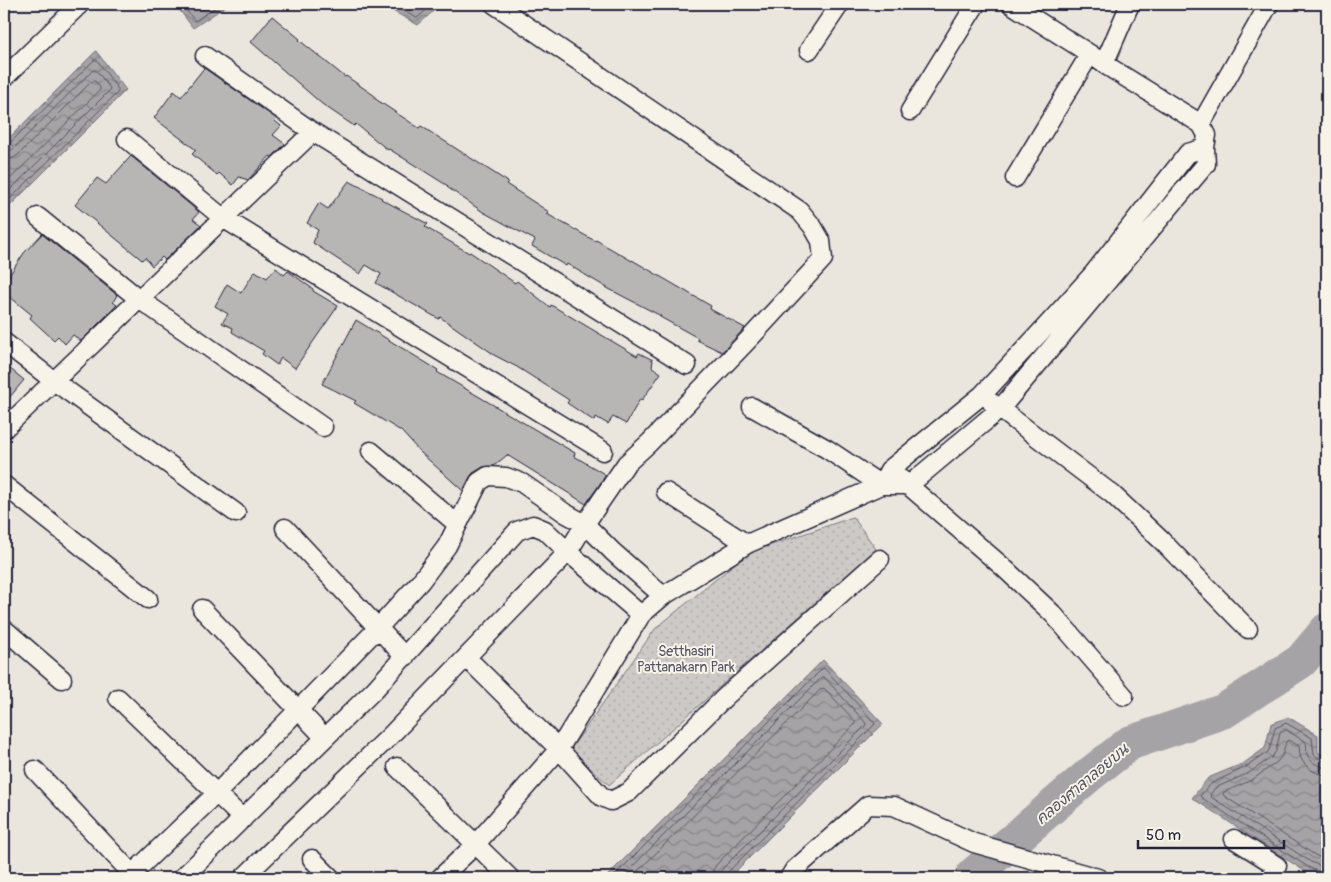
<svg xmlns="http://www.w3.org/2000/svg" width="1331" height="882" font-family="Pangolin,'Playpen Sans Thai',sans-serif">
	<defs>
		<pattern id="park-dots" width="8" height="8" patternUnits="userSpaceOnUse" patternTransform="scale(1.25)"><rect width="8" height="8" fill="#cdc9c6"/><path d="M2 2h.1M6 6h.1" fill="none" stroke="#b0acab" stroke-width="1.8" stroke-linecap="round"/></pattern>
		<pattern id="water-waves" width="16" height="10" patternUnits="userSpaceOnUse" patternTransform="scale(1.25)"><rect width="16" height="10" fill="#a6a3a6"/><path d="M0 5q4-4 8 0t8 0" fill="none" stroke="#878488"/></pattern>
	</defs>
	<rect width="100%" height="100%" fill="#eae6de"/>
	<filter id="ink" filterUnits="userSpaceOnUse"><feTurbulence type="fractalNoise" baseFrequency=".02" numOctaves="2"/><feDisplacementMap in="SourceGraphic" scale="10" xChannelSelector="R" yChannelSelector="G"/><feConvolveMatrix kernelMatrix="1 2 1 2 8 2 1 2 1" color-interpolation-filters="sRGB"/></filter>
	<g filter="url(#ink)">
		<path fill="url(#park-dots)" stroke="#787680" d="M853 517 876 549 609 785 570 750 655 629 748 553Z"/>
		<path fill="url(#water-waves)" stroke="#716f7b" d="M175 4H229L193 28Z
			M380 4H441L418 25Z
			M96 51 126 90 4 212V143Z
			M823 660 883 724 729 878H605Z
			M1288 717 1318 735V752L1327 757V878H1322L1306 872 1192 798 1208 778 1244 763 1265 748 1271 724Z"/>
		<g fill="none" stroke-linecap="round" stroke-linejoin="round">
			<path stroke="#575666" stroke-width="1" d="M181 4 195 21 220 4
				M390 4 417 18 433 4
				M4 146 9 144 94 60H97L118 89V92L4 205
				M4 152H9L13 149 93 70H96L110 88 109 91 4 196
				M4 160 12 159 18 155 92 81H95L100 87V90L4 185
				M1327 768C1320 767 1309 762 1307 754 1306 750 1307 745 1306 742L1286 730 1280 733 1276 751 1272 757 1249 773 1215 788 1210 795 1211 797 1311 862 1323 867 1327 873
				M1327 775C1317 775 1305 768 1301 758 1299 754 1300 750 1299 746L1288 740 1286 742 1282 756 1277 762 1252 780 1224 792 1223 794 1224 796 1315 855 1327 861
				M612 878 822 669 824 668 874 722 875 724 727 873 725 878
				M621 878 821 678 824 677 865 722 866 725 723 868 720 873 719 878
				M631 878 821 689 824 688 855 721V724L717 864 713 870 712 878
				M1322 878C1322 871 1314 870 1308 867L1202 798 1200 796 1212 783 1246 767 1268 752 1270 748 1275 728 1286 723 1312 738 1314 755 1323 761H1327"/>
			<path stroke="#a6a3a6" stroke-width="35" d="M972 878 973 875 1089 775 1130 743 1224 711 1301 661 1327 630"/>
		</g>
		<path fill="#b8b6b5" stroke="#22223b" d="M272 16 300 39 299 40 345 77 346 76 375 96 374 98 419 128 421 126 508 182 506 184 549 212 547 214 595 241 596 240 632 261V260L711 306 710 309 745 328 722 352 697 340 698 338 660 317 661 316 609 289 567 264 566 266 532 246 535 240 483 212 447 187 448 186 389 149 388 150 356 124 354 126 322 104 251 42Z
			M204 68 277 119 275 121 281 126 273 135 285 144 272 157 270 156 248 180 239 177 233 185 219 173 217 175 192 154 196 150 154 118 174 91 181 97Z
			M131 156 199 212 193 219 201 225 165 260 162 257 152 266 145 257 142 260 75 205 97 178 106 184Z
			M349 181 382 198 381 199 428 224 425 227 469 253 470 252 515 283 517 281 550 307 551 305 637 356 639 353 653 360 652 367 661 373 642 400 640 399 626 424 613 417 608 424 596 417 594 421 567 403 569 400 517 367 492 354V353L440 317 439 319 376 283 381 274 366 265 360 274 313 243 318 230 307 223 319 203 328 209Z
			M42 234 117 295 113 302 117 305 81 341 73 335 65 344 58 336 54 340 30 318 32 315 4 292V283L24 253Z
			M276 268 284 275 288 271 313 289V291L338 306 295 368 281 358 277 365 262 354 264 351 232 332 233 328 222 323 228 314 215 306 227 284 241 293 255 271 267 278Z
			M356 320 438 370 437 372 575 453 574 456 606 475 586 504 507 455 494 466 483 467 473 473 470 477 463 491 420 452 401 431 354 403 356 401 322 384Z
			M4 364 24 380 4 404Z"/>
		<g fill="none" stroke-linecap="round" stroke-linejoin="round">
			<defs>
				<path id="minor" d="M809 50 840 4
					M205 56 313 132
					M1104 64 1130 4
					M4 78 80 4
					M910 111 976 4
					M1201 124 1269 4
					M127 139 223 218 603 451
					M1015 178 1090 54
					M38 217 139 299 323 427
					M4 342 54 381 236 513
					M992 403 1112 494 1161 540 1248 629
					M752 407 827 449 881 485
					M4 429 313 132 687 365
					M371 451 457 524
					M901 479 1003 567 1053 614 1124 696
					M4 485 148 599
					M881 485 889 470 982 395 1049 323 1093 274 1188 153 1205 148
					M666 492 747 544
					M285 528 405 657
					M202 609 325 738
					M4 629 62 679
					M474 665 559 749 602 797 611 801 629 792 725 697 880 559
					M118 698 243 819
					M397 767 510 878
					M35 770 136 878
					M1234 839 1277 866 1270 878
					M312 859 331 878
					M128 878 216 794 378 628 420 582 447 546 479 482 488 476 506 477 522 483 565 513 585 524 613 552 663 596
					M182 878 375 689 517 531 533 525 545 530 568 552 641 615
					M243 878 389 737 568 552 585 524 626 464 649 443 751 337 823 259 821 241 813 227 800 211 494 4
					M440 878 475 845 559 749 641 615 663 596 747 544 881 485H909L1000 409 1206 164 1205 148 1207 135 1201 124 1104 64 1090 54 1011 4
					M789 878 794 870 868 805 894 806 974 843 1098 878"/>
			</defs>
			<use href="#minor" stroke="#22223b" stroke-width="21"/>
			<use href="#minor" stroke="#f7f3e8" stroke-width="18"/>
		</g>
	</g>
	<g text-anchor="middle" stroke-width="4" stroke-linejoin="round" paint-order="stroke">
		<g font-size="14" fill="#555465" stroke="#f7f3e8">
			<text x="686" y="656">Setthasiri<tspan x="686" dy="16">Pattanakarn Park</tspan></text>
		</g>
		<g font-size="15" font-style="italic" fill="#504f60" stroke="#f7f3e8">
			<text transform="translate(1082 784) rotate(-40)" y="5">คลองศาลาลอยบน</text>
		</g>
	</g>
	<rect width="1331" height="882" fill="none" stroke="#f7f3e8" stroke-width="20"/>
	<rect x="10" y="10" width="1311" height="862" fill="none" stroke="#22223b" stroke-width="2" filter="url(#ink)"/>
	<path d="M1138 840v8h146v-8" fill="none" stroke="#22223b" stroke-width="2.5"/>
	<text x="1146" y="840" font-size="15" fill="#22223b" stroke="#f7f3e8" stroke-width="4" paint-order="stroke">50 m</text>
</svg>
